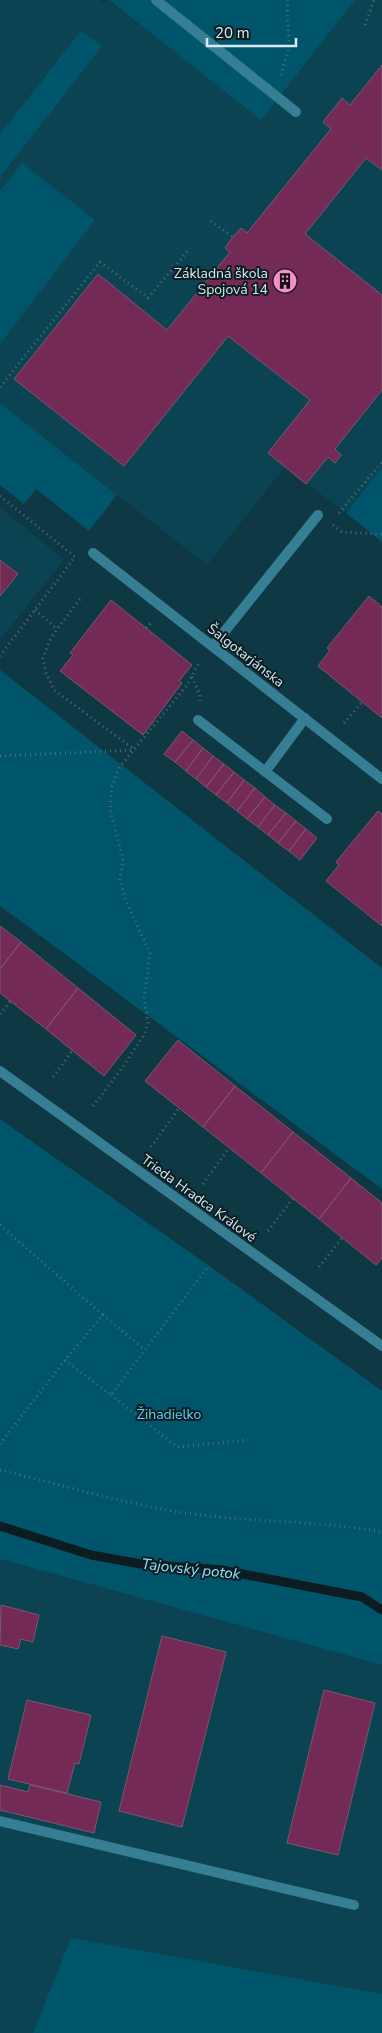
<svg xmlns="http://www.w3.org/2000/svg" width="382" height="2033" font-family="'Nunito Sans',sans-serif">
	<rect width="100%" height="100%" fill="#0e3844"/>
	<path fill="#0c4352" d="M0 0H99L103 3 108 0 261 119 355 0H382V467L346 513 285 467 207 565 0 403Z
		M0 507 64 560 0 640Z
		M0 1559 382 1665V2033H0Z"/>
	<path fill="#00556a" d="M109 0H355L261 120Z
		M81 31 102 46 0 177V134Z
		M22 163 95 220 0 344V191Z
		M0 403 117 495 89 531 36 489 24 504 0 485Z
		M382 467V542L346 513Z
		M0 670 382 968V1189L0 906Z
		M0 1119 215 1270 382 1391V1665L0 1559Z
		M71 1938 382 1994V2033H33Z"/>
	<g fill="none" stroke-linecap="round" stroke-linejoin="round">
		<path stroke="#0d1c21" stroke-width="9" d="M0 1526 91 1555 141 1564 222 1570 362 1597 382 1610"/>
	</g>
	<path fill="#732a56" stroke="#7a596a" d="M382 65V170L366 158 305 234 382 295V390L335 449 341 455 335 463 328 457 306 484 268 453 310 400 228 336 124 466 14 379 98 274 167 330 230 252 225 248 233 237 241 228 247 233 331 129 323 122 342 98 350 105Z
		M0 560 18 574 0 596Z
		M369 596 382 607V718L318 666 330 650 327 648Z
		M111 600 192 665 179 681 182 683 143 735 60 671 73 655 70 653Z
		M182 731 193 740 175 762 164 754Z
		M193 740 203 748 186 771 175 762Z
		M203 748 213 756 196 779 186 771Z
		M213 756 224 764 206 787 196 779Z
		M224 764 234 772 216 795 206 787Z
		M234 772 244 780 227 803 216 795Z
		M244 780 255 788 237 811 227 803Z
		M255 788 265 797 247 819 237 811Z
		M265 797 275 805 258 827 247 819Z
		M275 805 286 813 268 835 258 827Z
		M378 811 382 814V926L326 881 339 865 336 862Z
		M286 813 296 821 278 843 268 835Z
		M296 821 306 829 289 851 278 843Z
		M306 829 317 838 300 860 289 851Z
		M0 926 21 942 0 969Z
		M21 942 78 988 46 1029 0 993V969Z
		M78 988 136 1035 104 1076 46 1029Z
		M178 1040 235 1086 203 1127 145 1081Z
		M235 1086 293 1132 261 1173 203 1127Z
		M293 1132 351 1178 319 1219 261 1173Z
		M351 1178 382 1203V1258L376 1265 319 1219Z
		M1 1605 39 1615 33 1642 21 1639 18 1649 0 1645Z
		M162 1636 226 1652 182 1827 119 1811Z
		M324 1690 375 1703 338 1855 287 1843Z
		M27 1700 91 1715 79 1764 75 1763 67 1793 8 1779Z
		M0 1785 28 1792 30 1785 101 1802 94 1833 0 1810Z"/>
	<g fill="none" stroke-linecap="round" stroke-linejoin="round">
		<path stroke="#4b6e79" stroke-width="3" stroke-dasharray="1 4" stroke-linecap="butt" d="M365 25 374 0
			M281 75 289 46 287 8 288 0
			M211 221 233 237
			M0 387 100 262 148 298 190 248
			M0 496 75 557 0 656
			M339 513 382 462
			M333 525 342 532 382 534
			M80 599 57 629 49 642 43 658 46 673 54 690 135 750
			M35 610 57 629
			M146 628 151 623
			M192 677 200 695V701
			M344 723 362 702
			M0 756 134 750
			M0 1014 10 1001
			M53 1077 72 1051
			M93 1106 120 1071 144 1035 148 1023 144 999 150 953 126 901 120 879 123 859 110 809 112 786 119 768 187 685 200 661
			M151 1147 179 1108
			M203 1184 229 1148
			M0 1225 103 1315
			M268 1231 293 1198
			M319 1267 342 1238
			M65 1360 111 1395 208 1267
			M111 1395 177 1447 248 1440
			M0 1444 65 1360 103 1315 145 1350
			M0 1470C55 1483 111 1500 167 1510 238 1523 311 1519 382 1532"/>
		<path stroke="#367e94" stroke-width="10" d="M156 0 296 112
			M213 646 318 515
			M198 720 327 819
			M265 772 305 718
			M0 1821 354 1905"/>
		<path stroke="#367e94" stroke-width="10" d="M93 553 382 779
			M0 1071 382 1346"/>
	</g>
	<defs>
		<symbol id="building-disc" viewBox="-11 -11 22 22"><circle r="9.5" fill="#f98fca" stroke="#0c1d22"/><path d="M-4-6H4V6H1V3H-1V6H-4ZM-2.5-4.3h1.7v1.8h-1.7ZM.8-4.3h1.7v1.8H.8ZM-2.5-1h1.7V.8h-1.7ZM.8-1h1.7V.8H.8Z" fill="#111"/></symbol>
	</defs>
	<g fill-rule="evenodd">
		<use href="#building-disc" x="271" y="267" width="28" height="28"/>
	</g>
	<g text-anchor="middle" stroke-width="4" stroke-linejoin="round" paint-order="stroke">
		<g font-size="14" fill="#d5eaf2" stroke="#0c1d22" text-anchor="end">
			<text x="268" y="278">Základná škola<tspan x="268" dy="16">Spojová 14</tspan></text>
		</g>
		<g font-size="14" fill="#d5eaf2" stroke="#0c1d22">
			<text transform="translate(246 655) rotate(38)" y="5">Šalgotarjánska</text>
			<text transform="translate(199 1198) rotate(36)" y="5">Trieda Hradca Králové</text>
		</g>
		<g font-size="14" fill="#5cd0f5" stroke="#0c1d22">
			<text x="169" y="1419">Žihadielko</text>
		</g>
		<g font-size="15" font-style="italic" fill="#90e0fc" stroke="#0c1d22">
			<text transform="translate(191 1569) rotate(6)" y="5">Tajovský potok</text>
		</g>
	</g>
	<path d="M207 38v8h89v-8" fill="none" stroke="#d5eaf2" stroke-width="2.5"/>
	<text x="215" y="38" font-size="15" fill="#d5eaf2" stroke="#0c1d22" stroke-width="4" paint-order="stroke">20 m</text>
</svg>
